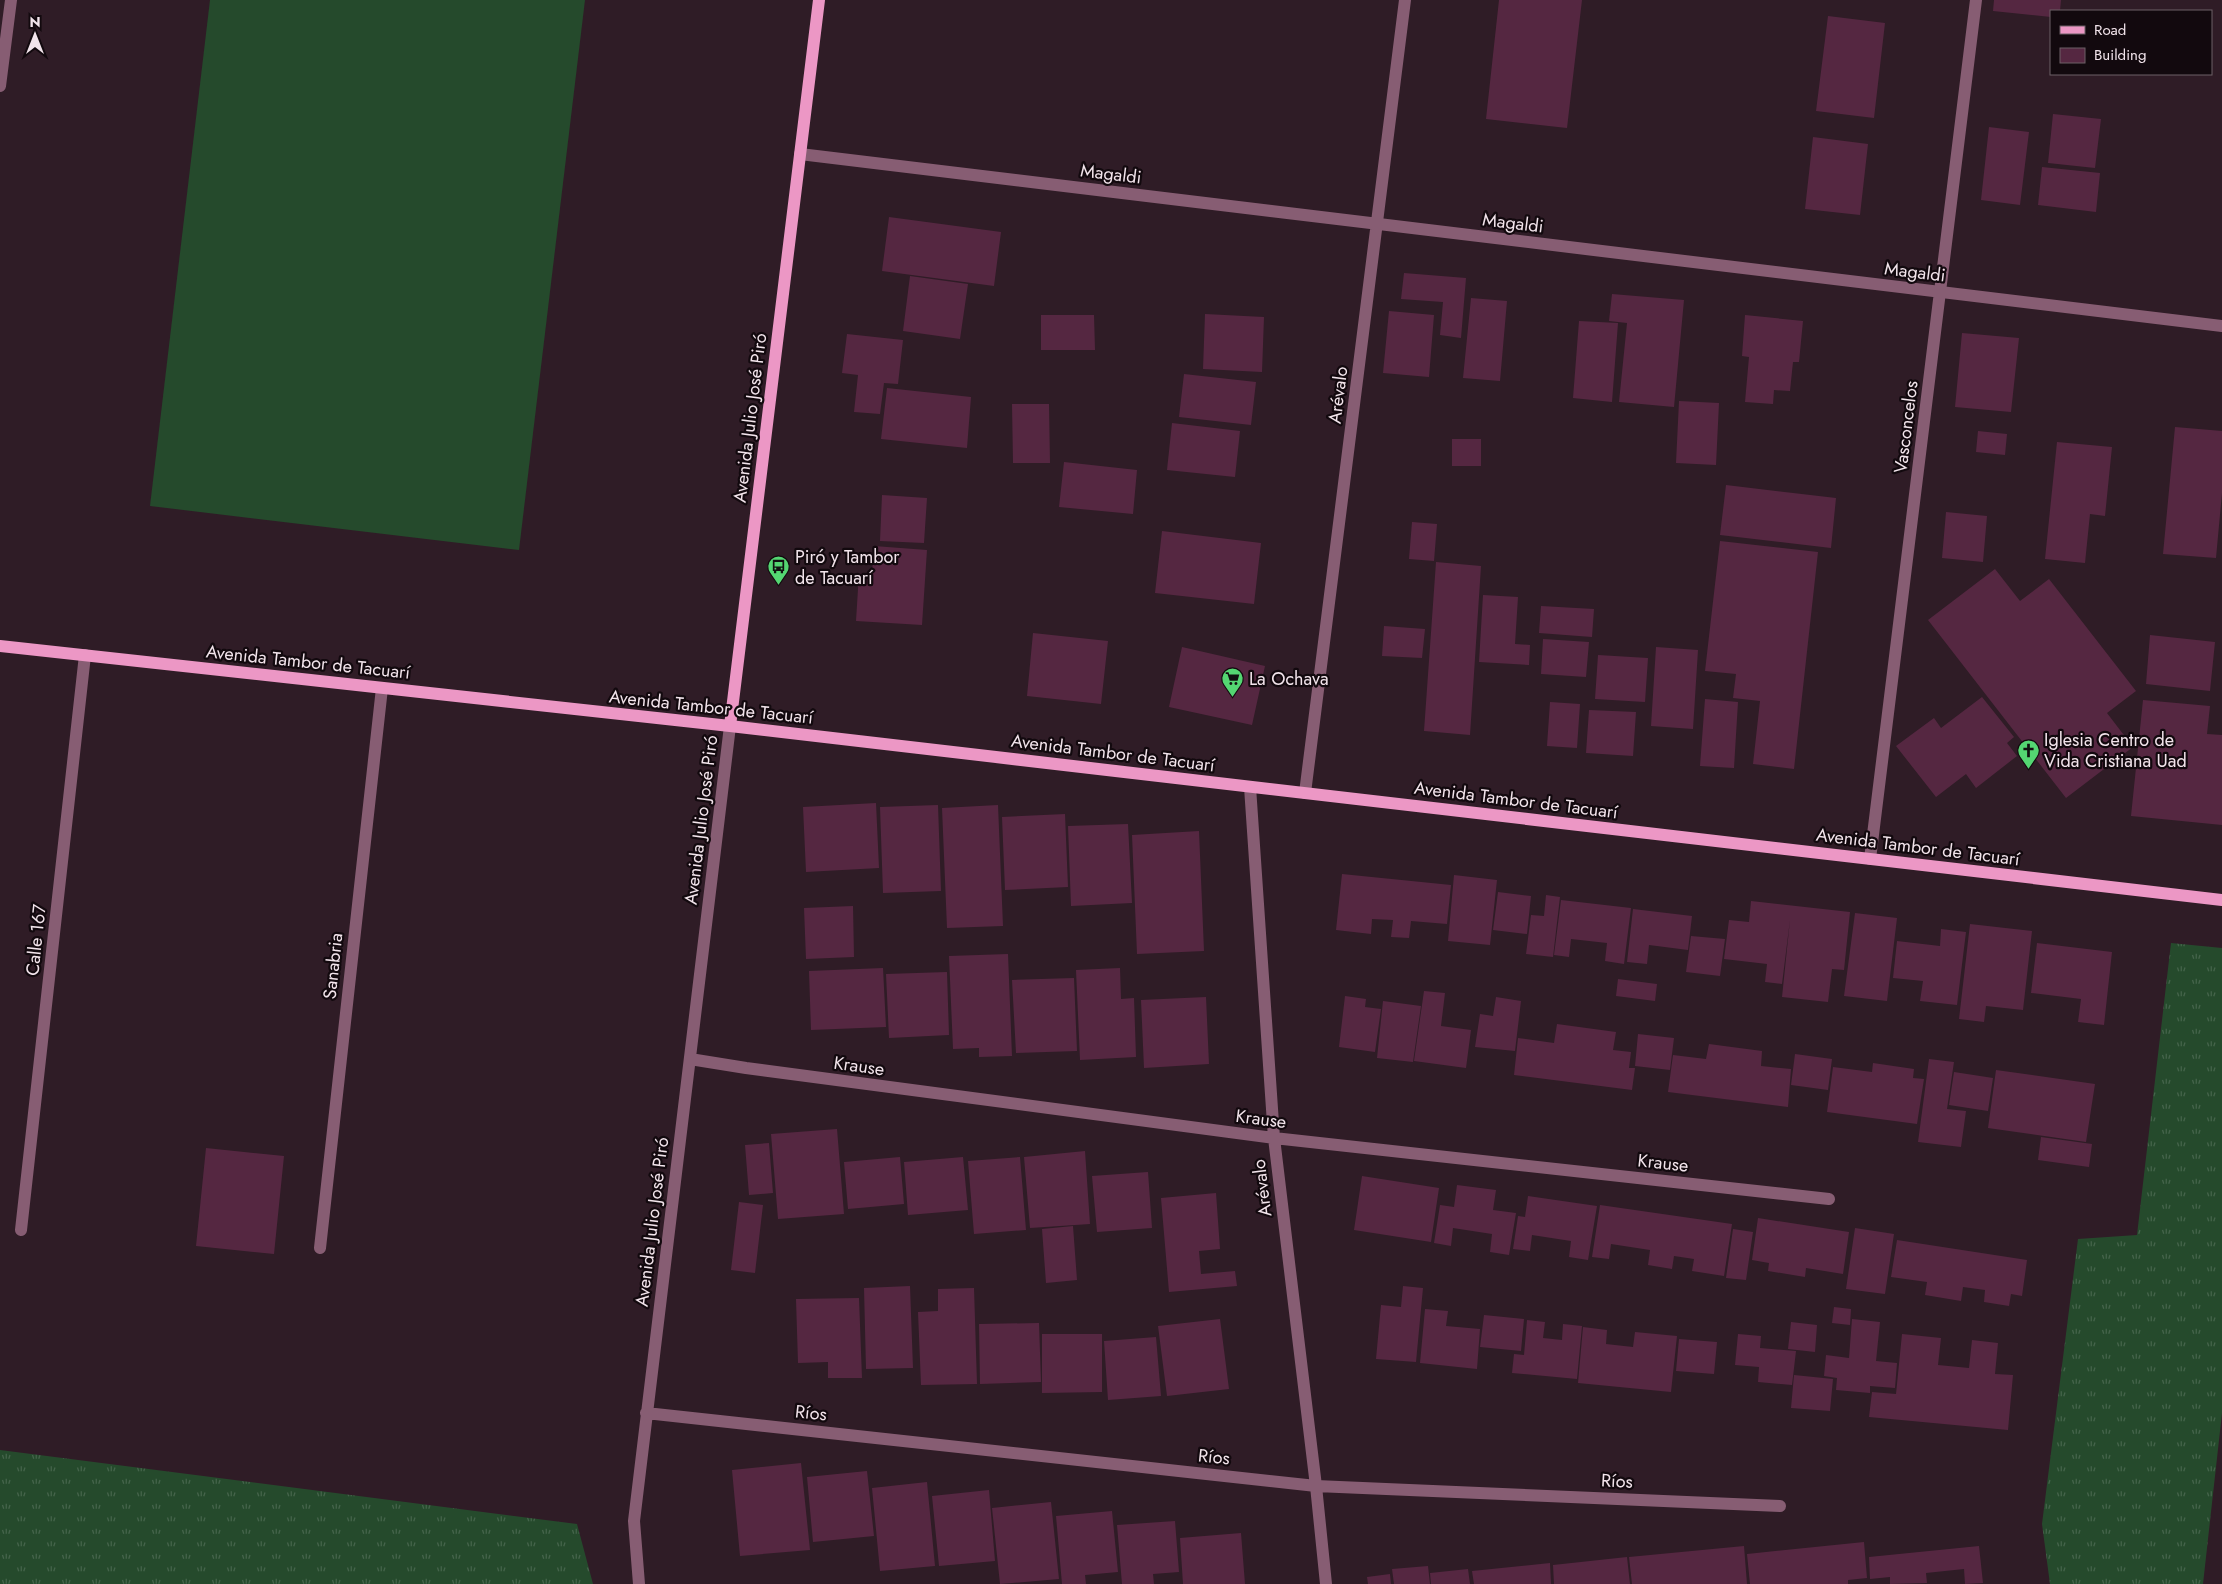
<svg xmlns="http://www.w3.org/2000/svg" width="2222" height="1584" font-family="Jost,sans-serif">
	<defs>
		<pattern id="grass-tufts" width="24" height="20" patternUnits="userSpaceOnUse" patternTransform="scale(1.25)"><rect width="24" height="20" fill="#254a2c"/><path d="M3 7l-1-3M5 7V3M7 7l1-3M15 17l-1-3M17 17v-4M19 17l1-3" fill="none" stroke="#45644b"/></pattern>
	</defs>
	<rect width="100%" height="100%" fill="#2f1c26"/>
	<path fill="url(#grass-tufts)" d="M2171 943 2222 948V1413L2203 1584H2050L2042 1524 2078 1239 2137 1235Z
		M0 1450 577 1524 593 1584H0Z"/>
	<path fill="#254a2c" d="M210 0H585L519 550 150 506Z"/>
	<path fill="#552741" d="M1499 0H1582L1567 128 1486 119Z
		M1994 0H2061L2060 11H2051V17L1993 11Z
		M1828 16 1885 23 1874 118 1816 111Z
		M2053 114 2101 119 2095 168 2048 163Z
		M1989 127 2029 132 2020 205 1981 200Z
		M1813 137 1868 144 1860 215 1805 209Z
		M2042 167 2100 173 2096 212 2038 205Z
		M889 217 1001 232 994 286 882 271Z
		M1404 273 1466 278 1461 338 1440 335 1443 302 1401 299Z
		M910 276 968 284 960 339 903 331Z
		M1612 294 1684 300 1674 407 1619 402 1627 323 1609 321Z
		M1471 298 1507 301 1500 381 1463 378Z
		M1389 311 1434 315 1429 377 1383 373Z
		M1205 314 1264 317 1262 372 1203 369Z
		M1041 315H1094L1095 350H1041Z
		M1745 315 1803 321 1799 362H1793L1790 391 1774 390 1773 404 1745 402 1749 357 1742 356Z
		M1579 321 1618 323 1612 402 1573 398Z
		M1962 333 2019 338 2011 412 1955 407Z
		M847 334 903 340 898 384 884 383 880 414 854 412 858 375 842 373Z
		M1184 374 1256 382 1251 425 1179 417Z
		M887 388 971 397 967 448 881 439Z
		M1679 401 1719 403 1716 465 1676 463Z
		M1012 404H1049L1050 463H1013Z
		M1172 423 1240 431 1235 477 1167 470Z
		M2175 427 2222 431V493L2216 558 2163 554Z
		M1978 431 2007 434 2005 455 1976 452Z
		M1452 439H1481V466H1452Z
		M2057 442 2112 447 2105 516 2090 514 2085 563 2045 559Z
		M1064 462 1137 470 1133 514 1059 507Z
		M1726 485 1836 498 1831 548 1720 535Z
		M882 495 927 498 924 543 880 541Z
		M1946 512 1987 516 1983 562 1942 558Z
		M1412 522 1437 524 1434 561 1409 559Z
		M1162 531 1261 543 1254 604 1155 593Z
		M1720 541 1818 552 1794 769 1753 764 1760 701 1733 698 1736 674 1705 671Z
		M874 546 927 550 922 625 856 621 859 573 872 574Z
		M1436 562 1481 566 1470 735 1424 731Z
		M1995 569 2020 601 2049 579 2136 691 2107 713 2133 747 2066 798 1928 620Z
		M1483 595 1518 597 1515 644 1530 645 1529 665 1479 662Z
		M1541 606 1594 609 1592 637 1539 633Z
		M1384 626 1425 629 1422 658 1382 656Z
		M1033 633 1108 641 1101 704 1027 696Z
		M2150 635 2215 642 2210 691 2146 684Z
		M1543 639 1589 642 1586 677 1541 674Z
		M1182 647 1265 666 1252 725 1169 707Z
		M1656 647 1698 650 1693 729 1651 726Z
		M1598 655 1648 658 1645 702 1595 699Z
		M1982 697 2014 737 2007 743 2017 756 1976 788 1966 774 1936 797 1896 746 1934 718 1941 728Z
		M1705 699 1738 702 1734 768 1700 766Z
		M2143 700 2210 706 2207 734 2222 735V825L2131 816Z
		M1550 702 1580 704 1577 748 1547 746Z
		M1589 710 1636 712 1633 756 1586 753Z
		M876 803 879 868 806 872 803 807Z
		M938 805 941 891 883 893 880 807Z
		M998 805 1003 926 947 928 942 808Z
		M1065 814 1068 887 1005 890 1002 817Z
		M1128 824 1132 903 1071 906 1068 826Z
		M1199 831 1204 951 1137 954 1132 835Z
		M1342 874 1451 885 1447 924 1411 921 1409 938 1391 937 1393 920 1372 919 1371 934 1336 930Z
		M1454 875 1497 880 1490 945 1448 941Z
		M1498 892 1531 896 1527 934 1493 930Z
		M1546 895 1560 897 1553 957 1526 954 1531 915 1544 916Z
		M1561 900 1631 908 1624 964 1605 961 1607 943 1571 939 1569 957 1554 955Z
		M1751 901 1850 912 1844 970 1832 969 1828 1002 1782 997 1790 920 1782 984 1765 982 1767 964 1724 959 1729 920 1749 922Z
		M853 906 854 957 806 959 804 908Z
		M1633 909 1692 916 1688 950 1649 945 1647 964 1627 962Z
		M1855 913 1897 918 1887 1001 1844 996Z
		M1970 924 2032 931 2023 1010 1986 1006 1984 1022 1959 1019Z
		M1941 929 1966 932 1957 1005 1920 1001 1923 981 1893 978 1897 941 1940 946Z
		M1691 936 1725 939 1720 976 1686 972Z
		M2037 943 2112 952 2104 1025 2078 1022 2081 999 2031 993Z
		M1008 954 1012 1056 979 1057V1048L953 1049 949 956Z
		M883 968 886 1027 811 1030 809 971Z
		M1120 968 1121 999 1134 998 1136 1057 1080 1060 1076 970Z
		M947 972 949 1035 889 1038 886 974Z
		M1074 978 1077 1051 1016 1053 1012 980Z
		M1618 979 1657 984 1655 1001 1616 996Z
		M1424 991 1445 993 1441 1026 1471 1030 1466 1068 1414 1061Z
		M1345 996 1366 999 1365 1007 1381 1009 1375 1052 1339 1047Z
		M1206 997 1209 1064 1144 1068 1141 1000Z
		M1496 997 1521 1001 1515 1051 1475 1047 1480 1014 1493 1016Z
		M1383 1001 1421 1006 1413 1062 1377 1058Z
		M1557 1024 1616 1032 1613 1050 1631 1052 1629 1068H1635L1632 1090 1514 1075 1518 1038 1554 1043Z
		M1638 1034 1674 1038 1670 1070 1635 1066Z
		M1709 1044 1762 1051 1761 1066 1791 1069 1788 1107 1668 1092 1673 1055 1706 1059Z
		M1795 1054 1832 1059 1828 1090 1791 1085Z
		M1929 1059 1954 1062 1947 1109 1966 1111 1961 1147 1918 1142Z
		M1873 1063 1914 1069 1913 1078 1924 1079 1917 1124 1827 1112 1833 1067 1872 1072Z
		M1996 1070 2095 1084 2086 1142 1988 1128Z
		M1954 1072 1993 1078 1988 1111 1949 1105Z
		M837 1129 844 1214 778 1219 771 1134Z
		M2041 1137 2092 1144 2089 1167 2038 1160Z
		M769 1143 773 1193 749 1195 745 1145Z
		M206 1148 284 1156 274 1254 196 1246Z
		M1085 1151 1090 1224 1030 1228 1024 1157Z
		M900 1157 904 1204 848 1209 844 1162Z
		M963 1157 968 1210 908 1215 904 1162Z
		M1020 1157 1026 1230 974 1234 968 1161Z
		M1148 1172 1152 1228 1097 1232 1092 1176Z
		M1362 1176 1439 1188 1431 1242 1354 1230Z
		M1457 1185 1496 1190 1493 1210 1516 1213 1509 1255 1490 1252 1492 1234 1453 1228 1451 1246 1434 1243 1440 1205 1454 1207Z
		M1216 1193 1220 1249 1199 1251 1201 1274 1235 1271 1237 1286 1169 1292 1161 1198Z
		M1528 1196 1597 1206 1588 1260 1569 1257 1571 1241 1532 1235 1530 1251 1513 1249 1518 1216 1525 1217Z
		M739 1202 763 1205 755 1273 731 1270Z
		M1600 1205 1732 1224 1724 1276 1692 1271 1694 1259 1674 1256 1672 1269 1648 1265 1650 1250 1611 1244 1609 1259 1592 1257Z
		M1758 1218 1849 1232 1843 1274 1806 1268 1805 1277 1768 1271 1769 1263 1752 1260Z
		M1073 1226 1077 1280 1046 1283 1042 1229Z
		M1855 1228 1894 1234 1885 1294 1846 1289Z
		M1733 1229 1753 1232 1746 1280 1726 1278Z
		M1897 1240 2027 1260 2022 1296 2011 1294 2009 1306 1984 1302 1985 1290 1963 1287 1961 1301 1925 1295 1927 1282 1891 1277Z
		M910 1286 913 1368 866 1369 864 1288Z
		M1403 1286 1423 1288 1416 1362 1376 1359 1381 1305 1401 1307Z
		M974 1288 977 1384 921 1385 918 1312 938 1311V1289Z
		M859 1298 862 1378H828V1362L798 1363 796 1299Z
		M1834 1307 1851 1309 1850 1325 1832 1323Z
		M1425 1309 1448 1311 1446 1326 1480 1329 1477 1369 1420 1363Z
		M1484 1315 1524 1319 1521 1351 1480 1347Z
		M1220 1319 1229 1389 1167 1396 1158 1326Z
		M1852 1319 1880 1322 1876 1361 1897 1363 1895 1388 1870 1386V1393L1836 1390 1837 1378 1824 1376 1826 1355 1849 1358Z
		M1527 1320 1545 1322 1543 1338 1562 1340 1563 1324 1582 1326 1577 1379 1512 1373 1514 1354 1524 1355Z
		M1791 1322 1817 1325 1815 1352 1788 1349Z
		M1039 1323 1041 1382 980 1384 979 1324Z
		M1583 1327 1607 1330 1606 1344 1633 1347 1635 1332 1677 1336 1671 1392 1578 1383Z
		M1042 1334H1102V1392L1042 1393Z
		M1738 1334 1761 1336 1760 1348 1796 1351 1792 1385 1758 1382 1759 1367 1735 1365Z
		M1902 1334 1941 1338 1938 1365 1969 1368 1972 1340 1998 1343 1995 1374 2013 1375 2008 1430 1869 1417 1872 1392 1896 1394Z
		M1156 1337 1161 1396 1108 1400 1104 1341Z
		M1679 1339 1717 1342 1714 1374 1676 1371Z
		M1794 1375 1833 1379 1830 1411 1791 1408Z
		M801 1463 810 1550 740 1556 732 1470Z
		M867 1471 874 1536 813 1542 807 1477Z
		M927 1482 935 1566 880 1571 872 1488Z
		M989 1490 995 1561 939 1566 932 1496Z
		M1051 1502 1059 1579 1000 1584 992 1508Z
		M1112 1511 1118 1572 1085 1575 1086 1584H1062L1056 1516Z
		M1175 1521 1179 1572 1153 1574 1154 1584H1122L1117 1525Z
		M1241 1533 1245 1584H1183L1180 1538Z
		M1864 1542 1867 1578 1848 1580V1584H1750L1747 1554Z
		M1744 1546 1747 1584H1632L1629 1557Z
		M1979 1546 1983 1583 1965 1584 1964 1569 1926 1573 1927 1583 1890 1584V1577L1870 1579 1869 1557Z
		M1627 1557 1630 1584H1554L1553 1565Z
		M1550 1563 1551 1584H1474L1472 1571Z
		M1428 1566 1430 1584H1394L1392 1569Z
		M1468 1569 1470 1584H1431L1430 1573Z
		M1390 1574 1391 1584H1368L1367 1577Z"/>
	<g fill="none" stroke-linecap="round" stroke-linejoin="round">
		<path stroke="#875d73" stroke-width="12" d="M0 86 11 0
			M800 154 2222 326
			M1250 787 1274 1138 1316 1486 1326 1584
			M1305 793 1405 0
			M1870 859 1976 0
			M690 1059 746 1068 1274 1138 1829 1199
			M21 1230 85 655
			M320 1248 382 688
			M646 1413 1316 1486 1780 1506
			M639 1584 634 1521 730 726"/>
		<path stroke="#ec97c5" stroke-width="12" d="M0 646 730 726 2222 900
			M730 726 819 0"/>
	</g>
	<defs>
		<symbol id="bus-pin" viewBox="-11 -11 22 30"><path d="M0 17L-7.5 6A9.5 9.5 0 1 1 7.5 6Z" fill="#54d672" stroke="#12090e"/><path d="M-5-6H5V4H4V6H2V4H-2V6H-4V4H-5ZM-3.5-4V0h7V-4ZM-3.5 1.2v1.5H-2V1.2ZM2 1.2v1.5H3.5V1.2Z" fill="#111"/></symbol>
		<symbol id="supermarket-pin" viewBox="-11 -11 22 30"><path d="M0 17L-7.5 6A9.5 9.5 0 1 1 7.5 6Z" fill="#54d672" stroke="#12090e"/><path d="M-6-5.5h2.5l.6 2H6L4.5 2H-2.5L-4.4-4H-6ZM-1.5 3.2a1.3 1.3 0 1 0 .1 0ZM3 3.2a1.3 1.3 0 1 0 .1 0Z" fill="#111"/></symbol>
		<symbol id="church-pin" viewBox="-11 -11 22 30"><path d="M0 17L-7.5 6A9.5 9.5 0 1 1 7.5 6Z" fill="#54d672" stroke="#12090e"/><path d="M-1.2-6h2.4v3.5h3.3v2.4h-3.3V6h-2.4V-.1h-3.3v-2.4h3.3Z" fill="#111"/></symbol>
	</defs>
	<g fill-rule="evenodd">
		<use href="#bus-pin" x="766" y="554" width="25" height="34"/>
		<use href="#supermarket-pin" x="1220" y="666" width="25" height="34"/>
		<use href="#church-pin" x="2016" y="738" width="25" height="34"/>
	</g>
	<g text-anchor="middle" stroke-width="4.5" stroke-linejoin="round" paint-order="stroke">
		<g font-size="18" fill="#f2e4eb" stroke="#12090e">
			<text transform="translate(1111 174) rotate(7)" y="6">Magaldi</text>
			<text transform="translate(1513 223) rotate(7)" y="6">Magaldi</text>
			<text transform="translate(1915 272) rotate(7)" y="6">Magaldi</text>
			<text transform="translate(1338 395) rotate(-83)" y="6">Arévalo</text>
			<text transform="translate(750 418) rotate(-83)" y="6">Avenida Julio José Piró</text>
			<text transform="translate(1906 427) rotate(-83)" y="6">Vasconcelos</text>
			<text transform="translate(308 662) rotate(6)" y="6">Avenida Tambor de Tacuarí</text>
			<text transform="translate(711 707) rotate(6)" y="6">Avenida Tambor de Tacuarí</text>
			<text transform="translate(1113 753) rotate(7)" y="6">Avenida Tambor de Tacuarí</text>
			<text transform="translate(1516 800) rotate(7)" y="6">Avenida Tambor de Tacuarí</text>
			<text transform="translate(701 820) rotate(-83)" y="6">Avenida Julio José Piró</text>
			<text transform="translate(1918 847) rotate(7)" y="6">Avenida Tambor de Tacuarí</text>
			<text transform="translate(36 940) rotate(-84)" y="6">Calle 167</text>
			<text transform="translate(333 966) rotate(-84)" y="6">Sanabria</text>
			<text transform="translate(859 1066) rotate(8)" y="6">Krause</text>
			<text transform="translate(1261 1119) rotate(7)" y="6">Krause</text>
			<text transform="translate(1663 1163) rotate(6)" y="6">Krause</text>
			<text transform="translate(1262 1188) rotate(-97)" y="6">Arévalo</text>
			<text transform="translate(652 1222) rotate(-83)" y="6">Avenida Julio José Piró</text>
			<text transform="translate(811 1413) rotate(6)" y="6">Ríos</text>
			<text transform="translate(1214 1457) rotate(6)" y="6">Ríos</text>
			<text transform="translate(1617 1481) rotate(3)" y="6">Ríos</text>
		</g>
		<g font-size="18" fill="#f2e4eb" stroke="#12090e" text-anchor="start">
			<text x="795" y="563">Piró y Tambor<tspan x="795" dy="21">de Tacuarí</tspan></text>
			<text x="1249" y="685">La Ochava</text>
			<text x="2044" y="746">Iglesia Centro de<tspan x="2044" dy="21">Vida Cristiana Uad</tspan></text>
		</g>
	</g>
	<rect x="2050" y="10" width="162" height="65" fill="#12090e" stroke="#6c6166"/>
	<rect x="2060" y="26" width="25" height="8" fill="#ec97c5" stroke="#6c6166"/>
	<text x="2094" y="35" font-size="15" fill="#f2e4eb">Road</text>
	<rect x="2060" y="48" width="25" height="15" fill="#552741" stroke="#6c6166"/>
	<text x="2094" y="60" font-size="15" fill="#f2e4eb">Building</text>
	<g transform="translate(35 35)" stroke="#12090e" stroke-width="4" paint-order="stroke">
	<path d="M0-4L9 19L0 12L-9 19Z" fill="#f2e4eb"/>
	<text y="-8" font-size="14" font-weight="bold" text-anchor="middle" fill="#f2e4eb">N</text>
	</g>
</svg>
